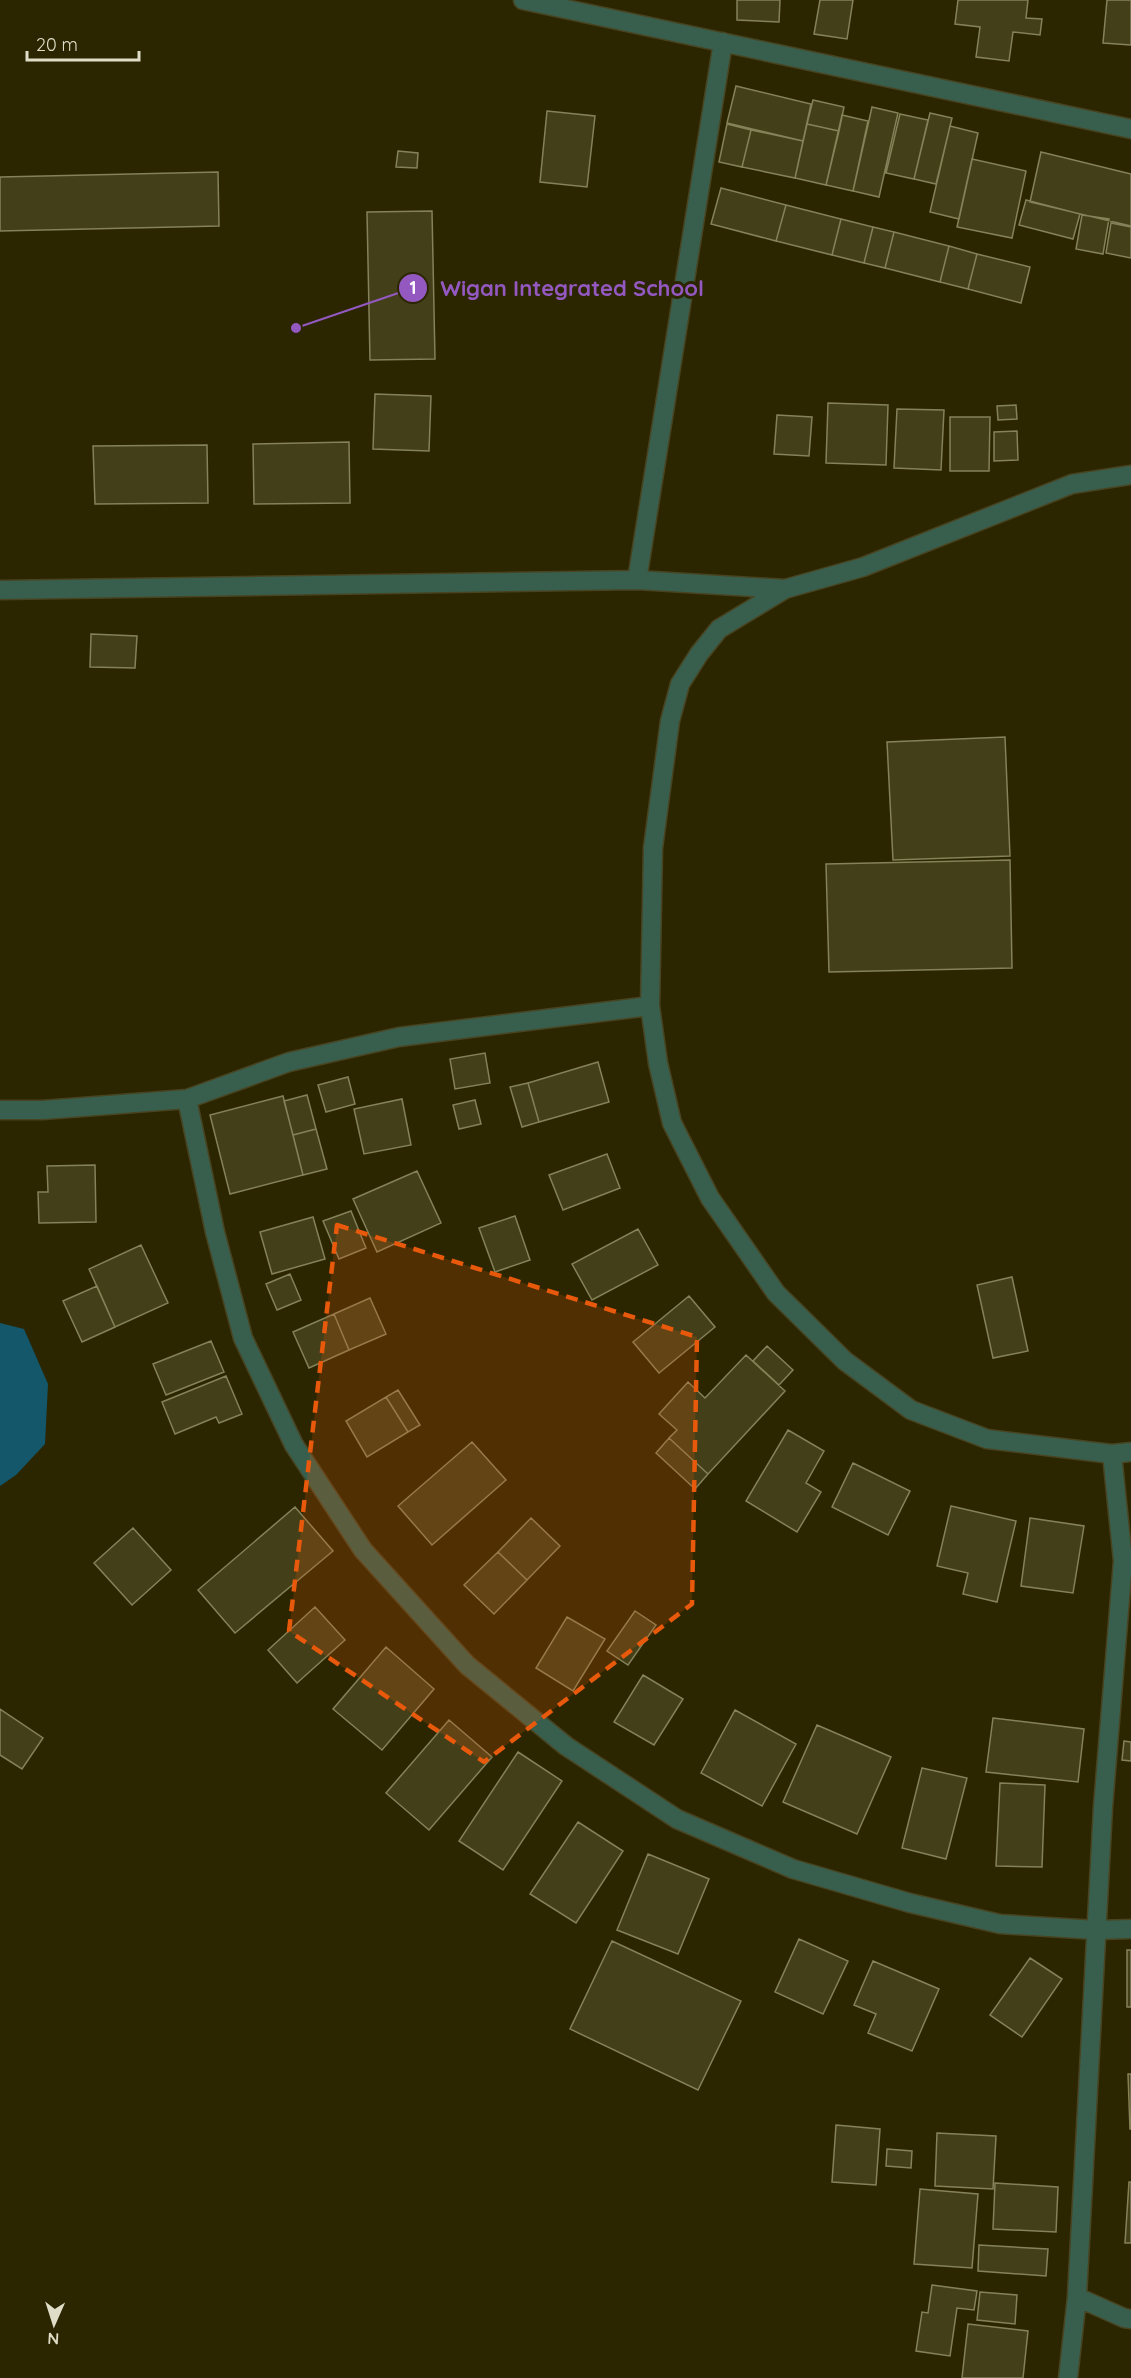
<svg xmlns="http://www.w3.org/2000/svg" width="1131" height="2378" font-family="Quicksand,sans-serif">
	<rect width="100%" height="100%" fill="#2b2600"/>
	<path fill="#14566a" d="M0 1323 24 1329 48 1384 45 1444 16 1475 0 1486Z"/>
	<path fill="#433f18" stroke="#858159" stroke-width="1.5" d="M737 0H780L779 22 737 20Z
		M820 0H853L847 39 814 34Z
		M958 0H1028L1026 18 1042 19 1040 35 1013 32 1009 61 976 57 980 27 955 24Z
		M1107 0H1131V45L1103 43Z
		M736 86 811 104 803 141 727 123Z
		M813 100 844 107 839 131 807 124Z
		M872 107 898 113 879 197 853 191Z
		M547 111 595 116 587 187 540 182Z
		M930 113 952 118 936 184 914 179Z
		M900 114 928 120 914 179 886 173Z
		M842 115 868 121 853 191 826 185Z
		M727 124 751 130 742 167 719 162Z
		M807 124 839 131 826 185 795 178Z
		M950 126 978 133 959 219 930 212Z
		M751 130 803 141 795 178 742 167Z
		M398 151 418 153 417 168 396 167Z
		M1041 152 1131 174V226L1030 202Z
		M972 159 1026 171 1012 238 957 227Z
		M218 172 219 226 0 231V177Z
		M721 188 786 205 776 241 711 224Z
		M1026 200 1080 214 1073 239 1019 225Z
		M786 205 841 219 832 255 776 241Z
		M432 211 435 359 370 360 367 212Z
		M1082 215 1109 219 1103 254 1076 249Z
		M841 219 873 227 864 263 832 255Z
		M1111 223 1131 227V258L1106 253Z
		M873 227 894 232 885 268 864 263Z
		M894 232 949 246 940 282 885 268Z
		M949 246 977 254 968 289 940 282Z
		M977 254 1030 267 1021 303 968 289Z
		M375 394 431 396 429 451 373 449Z
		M828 403 888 405 886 465 826 463Z
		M1016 405 1017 419 998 420 997 406Z
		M897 409 944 410 941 470 894 468Z
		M777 415 812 417 809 456 774 454Z
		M950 417H990L989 471H950Z
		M1017 431 1018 460 994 461V432Z
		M349 442 350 503 254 504 253 444Z
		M207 445 208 503 95 504 93 446Z
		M91 634 137 636 135 668 90 667Z
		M1005 737 1010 856 893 860 887 742Z
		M1010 860 1012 968 829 972 826 864Z
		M485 1053 490 1083 455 1089 450 1059Z
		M598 1062 609 1102 539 1122 528 1083Z
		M348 1077 355 1104 326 1112 318 1085Z
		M528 1083 539 1122 522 1127 510 1087Z
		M307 1095 316 1129 293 1135 284 1101Z
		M283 1096 303 1175 230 1194 210 1115Z
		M402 1099 411 1145 364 1154 354 1109Z
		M475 1100 481 1124 459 1129 453 1105Z
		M316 1129 327 1169 303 1175 293 1135Z
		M607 1154 620 1188 563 1210 549 1175Z
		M95 1165 96 1222 39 1223 38 1192H48L47 1166Z
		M417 1171 441 1223 377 1252 353 1199Z
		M351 1211 366 1248 339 1259 323 1221Z
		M515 1216 530 1260 495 1272 479 1228Z
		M313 1217 325 1259 272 1274 260 1232Z
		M638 1229 658 1265 592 1300 572 1264Z
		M141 1245 168 1303 115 1327 89 1269Z
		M290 1274 301 1300 277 1310 266 1284Z
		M1012 1277 1028 1351 993 1358 977 1285Z
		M97 1286 115 1327 82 1342 63 1301Z
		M689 1296 715 1327 659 1373 633 1342Z
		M370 1298 386 1334 349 1350 334 1314Z
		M334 1314 349 1350 309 1368 293 1332Z
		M211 1341 224 1372 166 1395 153 1364Z
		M767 1346 793 1370 779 1385 753 1361Z
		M746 1355 785 1391 708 1474 669 1438 677 1430 659 1414 688 1382 705 1398Z
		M226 1376 242 1414 219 1423 216 1417 175 1434 162 1402Z
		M398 1390 420 1425 408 1432 386 1397Z
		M386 1397 408 1432 367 1457 346 1421Z
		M788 1430 824 1451 806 1483 821 1492 797 1532 746 1501Z
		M669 1438 708 1474 695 1489 656 1453Z
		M472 1442 506 1480 432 1545 398 1506Z
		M853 1463 910 1491 888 1535 832 1507Z
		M951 1506 1016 1521 997 1602 963 1594 968 1573 937 1566Z
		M295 1507 333 1551 235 1633 198 1590Z
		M531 1518 560 1546 527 1580 498 1552Z
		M1030 1518 1084 1526 1073 1593 1021 1586Z
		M133 1528 171 1570 132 1605 94 1563Z
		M498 1552 527 1580 494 1614 464 1585Z
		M315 1607 345 1640 297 1683 268 1650Z
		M635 1611 656 1625 628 1665 607 1651Z
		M567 1617 605 1639 573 1691 536 1668Z
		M386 1647 434 1689 382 1750 333 1709Z
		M643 1675 683 1699 654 1745 614 1722Z
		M0 1709 43 1738 22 1769 0 1755Z
		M735 1710 796 1744 762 1806 701 1773Z
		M993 1718 1084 1729 1078 1782 986 1772Z
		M449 1720 492 1757 429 1830 386 1793Z
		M817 1725 891 1757 857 1834 783 1802Z
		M1124 1741 1131 1742V1761L1122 1760Z
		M518 1752 562 1781 503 1870 459 1841Z
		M922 1768 967 1778 946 1859 902 1848Z
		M1000 1783 1045 1785 1042 1867 996 1866Z
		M578 1822 623 1851 576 1923 530 1894Z
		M648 1854 709 1879 678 1954 617 1930Z
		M799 1939 848 1961 823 2014 775 1992Z
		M612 1941 741 2001 698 2090 570 2029Z
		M1127 1950H1131V2007H1127Z
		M1030 1958 1062 1979 1022 2037 990 2015Z
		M873 1961 939 1989 912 2051 868 2033 876 2014 854 2005Z
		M1128 2074H1131V2129H1130Z
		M836 2125 880 2129 876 2185 832 2182Z
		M937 2133 996 2136 993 2189 935 2186Z
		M887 2149 912 2151 911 2168 886 2166Z
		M1129 2182H1131V2243H1125Z
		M995 2183 1058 2187 1056 2232 993 2229Z
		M920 2189 978 2194 972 2268 914 2264Z
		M979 2245 1048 2249 1046 2276 978 2271Z
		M932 2285 977 2291 974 2310 957 2308 950 2356 916 2351 922 2312 928 2313Z
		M980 2292 1017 2295 1015 2324 977 2320Z
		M968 2324 1028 2331 1023 2378H962Z"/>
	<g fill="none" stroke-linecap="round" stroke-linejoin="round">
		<defs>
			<path id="street" d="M523 0 1131 129
				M1131 475 1072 484 863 567 785 589 719 629 699 654 680 684 670 721 653 848 650 1006 658 1063 672 1123 710 1198 776 1293 845 1361 911 1410 987 1439 1112 1454 1131 1452
				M637 580 723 42
				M0 590 637 580 785 589
				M187 1099 215 1232 243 1338 294 1445 363 1550 467 1665 566 1746 677 1819 793 1869 910 1903 1000 1924 1096 1930 1131 1929
				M0 1110H43L187 1099 289 1062 399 1037 650 1006
				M1077 2297 1124 2318 1131 2319
				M1068 2378 1077 2297 1103 1807 1123 1561 1112 1454"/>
		</defs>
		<use href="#street" stroke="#484320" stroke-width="21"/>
		<use href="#street" stroke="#385f4d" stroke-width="18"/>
	</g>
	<path fill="#e8590c" fill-opacity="0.2" stroke="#e8590c" stroke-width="4.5" stroke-dasharray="12 8" stroke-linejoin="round" d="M337 1225 697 1337 692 1604 484 1762 289 1631Z"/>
	<path fill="none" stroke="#9458c1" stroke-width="2" d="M296 328L413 288"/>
	<g fill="#9458c1" stroke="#2b2600" stroke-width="2">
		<circle cx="296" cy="328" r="6"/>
		<circle cx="413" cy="288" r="15"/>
	</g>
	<g font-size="18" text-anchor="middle" font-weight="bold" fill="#fff">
		<text x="413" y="294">1</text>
	</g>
	<g font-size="22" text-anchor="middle" font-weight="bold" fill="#9458c1" stroke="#2b2600" stroke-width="6" stroke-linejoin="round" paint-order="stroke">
		<text x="572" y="296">Wigan Integrated School</text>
	</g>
	<g transform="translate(54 2324) rotate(183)" stroke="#2b2600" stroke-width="4.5" paint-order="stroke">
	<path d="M0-4.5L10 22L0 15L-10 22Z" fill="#dfddc8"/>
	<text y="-9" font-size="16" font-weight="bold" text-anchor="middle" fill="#dfddc8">N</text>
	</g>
	<path d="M27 51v9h112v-9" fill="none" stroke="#dfddc8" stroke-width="3"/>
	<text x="36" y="51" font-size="18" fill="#dfddc8" stroke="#2b2600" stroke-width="4.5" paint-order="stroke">20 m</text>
</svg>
